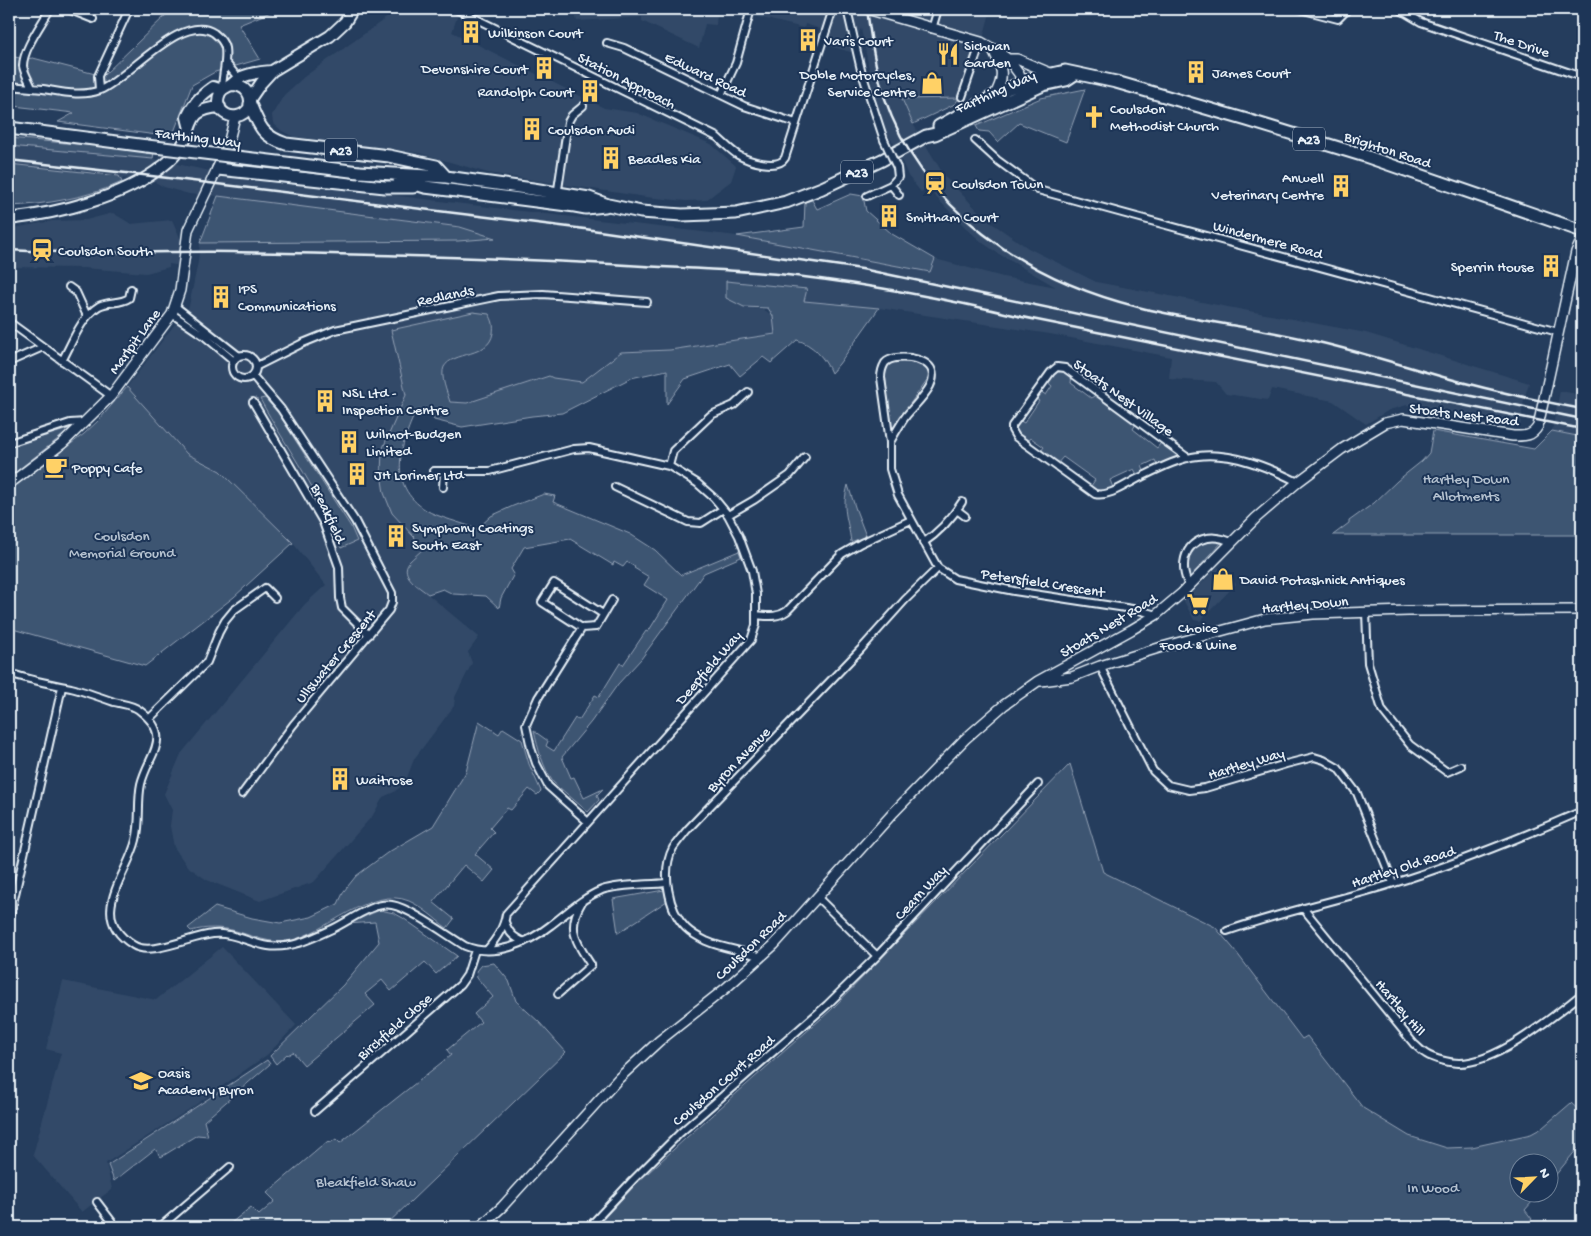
<svg xmlns="http://www.w3.org/2000/svg" width="1591" height="1236" font-family="'Gochi Hand',sans-serif">
	<rect width="100%" height="100%" fill="#253d5d"/>
	<filter id="ink" filterUnits="userSpaceOnUse"><feTurbulence type="fractalNoise" baseFrequency=".02" numOctaves="2"/><feDisplacementMap in="SourceGraphic" scale="10" xChannelSelector="R" yChannelSelector="G"/><feConvolveMatrix kernelMatrix="1 2 1 2 8 2 1 2 1" color-interpolation-filters="sRGB"/></filter>
	<g filter="url(#ink)">
		<path fill="#334a68" d="M384 9H457L458 14 452 32 604 108 637 113 711 144 736 166 731 181 706 200 686 201 646 197 488 173 419 153 294 137 282 131 273 123 272 115 284 95 304 77 389 16Z
			M574 9H724L722 12H717L716 25 705 24 699 48 642 21V17L577 21Z
			M746 9H991L967 97 959 98 902 100 913 124 945 177 987 220 1028 248 1096 282 1366 333 1529 383 1524 399 1520 427 1407 405 1389 410 1366 424 1333 401 1272 389 1268 400 1226 394 1216 382 1169 379 1171 357 1050 334 879 308 804 301 807 289 744 307 763 309 773 316 775 334 670 350 621 352 582 382 553 378 548 376 467 403 450 402 442 374 445 366 452 361 392 330 406 395 382 450 392 513 425 548 408 563 406 568 407 574 412 581 479 637 468 652 472 663 455 697 454 706 414 759 405 783 394 792 383 797 373 815 314 882 260 901 207 880 187 866 174 847 170 826 172 810 164 794 181 754 305 604 326 585 293 543 220 471 187 454 127 387 175 324H180L182 321 189 306 198 262 200 243 493 238 460 227 218 196 189 194 164 187 155 182 9 164V146L153 159 229 175 512 210 737 236 930 272 935 259 1003 277 1056 287 999 254 983 243 967 229 927 188 921 192 908 176 895 145 887 134 879 118 861 28 851 52 825 45 821 29 805 24 804 28 754 16Z
			M113 213 131 224 172 220 183 244 176 265 169 264V267L146 273 84 268 9 267V229L52 221 86 220Z
			M1560 391 1582 395V437L1552 431Z
			M1218 567 1236 584 1200 621 1194 620 1184 601Z
			M222 947 296 1025 268 1054 191 1108 106 1163 112 1189 82 1212 33 1155 61 1053 46 1049 63 981 156 1000Z"/>
		<path fill="#3e5472" stroke="#93a2b5" d="M187 9H278L239 25 260 59 215 72 192 85 172 137 58 122 74 113 14 106 9 103V56L25 59 33 58 103 76 167 14Z
			M1085 89 1066 142 1019 123 998 142 989 132 979 131 976 126 1041 98Z
			M959 98 955 104 913 124 902 99Z
			M9 138 154 151 153 159 9 146Z
			M9 164 119 176 122 182C90 197 44 205 9 206Z
			M851 194 863 196 866 211 892 234 935 259 930 272 737 236 804 227 805 202 812 200 817 209Z
			M218 196 460 227 495 238 458 241 200 243Z
			M726 281 807 289 804 301 879 308 839 364 831 373C825 358 812 344 797 340L771 363 763 357 740 376 730 364 685 379 667 404V370L631 378 562 413 532 416 462 427 434 420 426 408 416 411C400 446 387 485 426 510 437 517 463 523 477 529L491 516 513 506 544 494 555 496 553 502 630 534 655 550 681 575 739 551 741 557 704 573 641 659 618 684 591 722 562 757 571 778 574 777 584 798 603 789 597 795 599 800 588 812 553 782C543 767 538 749 534 731L548 741 546 746 554 751 575 718 579 720 595 695 599 697 620 663 623 665 646 631 648 632 668 600 644 585 649 577 634 568 635 567 627 562 623 567 614 562 613 565 570 539 524 547 511 569 514 574 501 598 499 608 486 596 453 594 443 589 428 594C419 587 399 575 409 562 414 557 420 552 424 548L392 513 384 493 381 474 382 450 406 395 391 330 473 312 489 314C493 321 494 325 493 333 489 358 453 351 444 367 440 376 447 392 450 402L467 403 549 376 553 378 582 382 621 352 670 350 775 334 773 316 768 308 744 307 726 298Z
			M897 361 922 364 930 372 929 377 893 428 891 427 885 373 889 364Z
			M1057 367 1072 374 1071 383 1091 398 1099 393 1137 422 1133 429 1157 448 1163 440 1188 458 1159 469 1155 460 1142 466 1146 475 1139 478 1134 469 1110 480 1114 490 1105 494 1089 489 1095 480 1063 457 1056 465 1039 454 1044 447 1031 438 1026 444 1016 437 1012 426 1017 419 1024 423 1039 401 1033 397 1038 390 1046 395 1052 386 1045 380Z
			M127 387 187 454 220 471 293 543 234 597 145 666 9 628V491L84 434 99 420Z
			M265 398 278 413 351 527 357 541 341 548C322 495 287 449 260 399Z
			M72 428 9 477V447Z
			M1433 431 1534 449 1552 431 1582 437V535H1333L1349 523V521L1374 503 1397 481 1422 461 1429 453Z
			M848 485 856 510 866 536 851 542C848 518 841 510 848 485Z
			M1206 540 1223 541 1188 579C1184 557 1188 550 1206 540Z
			M479 721 499 734 503 728 522 740 529 764 541 791 537 795 529 789 511 810 507 808 490 828 494 832 475 854 494 870 484 882 464 865 433 902 454 919 447 928C435 919 423 907 409 901 371 885 325 934 288 941 270 944 253 936 236 931 221 927 206 927 191 931L188 928 215 907 252 918 280 923 311 917 338 904 344 891 356 876 387 853 433 826 466 772Z
			M1070 764 1103 872 1215 927 1233 948 1302 1039 1307 1036 1363 1108 1409 1136 1447 1148 1472 1147 1531 1134 1542 1128 1571 1103 1582 1113V1143L1549 1183 1548 1164H1518V1194H1539L1525 1210 1532 1219 1523 1227H596L636 1184 686 1138 831 1010Z
			M664 890 667 901 618 933 613 899Z
			M380 910 394 913 403 918 457 956 436 974 425 962 391 991 382 980 365 994 375 1005 304 1065 293 1052 288 1055 287 1054 276 1064 270 1056 343 985 379 942 375 922 347 924Z
			M494 963 509 981 516 1001 539 1022 566 1052 384 1227H226L251 1207 259 1215 275 1201 267 1193 328 1141 330 1143 336 1139 340 1143 451 1055 447 1050 481 1022 474 1014 493 997 477 978 476 971 481 965Z
			M267 1060 270 1064 204 1121 208 1136 197 1135 161 1157 155 1149 114 1181 108 1165Z"/>
		<g fill="none" stroke-linecap="round" stroke-linejoin="round">
			<defs>
				<path id="street" d="M68 9 93 19
					M456 9 717 137C724 143 730 150 738 155 748 161 778 170 785 158L833 9
					M847 9 861 70 884 140
					M1300 9 1338 19 1348 9
					M1399 9 1421 22 1582 77
					M932 29 938 9
					M607 43 624 48 744 106 796 123
					M225 62 240 80
					M9 86C20 87 32 88 43 89 62 92 81 97 100 90 128 79 182 11 214 33 219 37 224 42 225 48 227 62 222 76 222 90
					M32 88C30 82 24 73 23 66 23 49 42 24 50 9
					M99 90 98 76 129 9
					M721 95 736 63 751 9
					M962 97 981 42
					M975 140 997 160 1038 190 1558 332
					M891 185 899 195
					M557 196 568 122 572 115 583 106
					M867 196 891 185 898 177 897 168
					M69 287 76 292 87 316
					M175 306 239 356
					M172 314 203 335 234 361
					M9 322 111 396
					M232 367a12 12 0 1 1 24 0a12 12 0 1 1-24 0Z
					M62 361C72 343 81 317 99 306 109 301 120 304 129 298L131 289
					M9 362 43 347
					M257 366 303 343 335 330 499 296 543 294 647 302
					M253 402 323 522 339 567 340 598 342 608 369 635
					M890 442C895 434 900 424 906 416 914 406 924 397 930 386 932 382 934 376 932 371 928 357 894 353 885 363 882 368 881 372 881 378L890 442V469L898 495 938 568 955 579 1014 591 1139 610 1156 615
					M9 443 70 423 86 422
					M1188 458 1065 368 1057 367 1051 372 1012 426V430L1016 437 1095 494C1109 497 1125 485 1137 479 1156 470 1178 458 1198 456 1232 452 1268 467 1298 482
					M669 466 673 451 711 415 734 405 748 392
					M434 471H490L574 449 589 448 669 466 697 483 714 498 728 515 739 536 752 571 756 594V625L751 640 506 914C504 928 496 939 487 950
					M443 487 444 471
					M615 487 688 522 701 523 723 509
					M957 510 965 516
					M728 515 754 500 790 475 805 457
					M923 543C938 533 952 518 962 502
					M1189 587C1187 581 1184 575 1184 568 1183 541 1209 531 1231 542
					M1366 612 1368 663 1382 710 1410 745 1447 772 1461 766
					M756 615C768 616 777 618 787 611L842 554 861 543 911 520
					M582 628 596 627 612 600
					M1100 666 1153 771 1168 785 1189 790 1205 788 1286 764 1314 757 1324 760 1338 768 1357 793 1393 883
					M9 673C30 680 50 684 71 688 86 692 100 697 114 702 122 704 133 705 139 710 175 737 148 754 141 784 137 802 141 822 136 840 128 875 86 916 133 945 151 957 191 936 213 934 233 932 249 943 268 946 290 949 311 939 330 930 347 923 373 901 392 905 410 908 447 935 465 946 494 958 527 944 551 925 567 913 582 898 602 890 620 884 647 885 667 883
					M149 719 207 662 219 632 225 621 234 610 265 588 275 598
					M242 794 293 725 389 610 392 602V593L355 521 281 409 253 376
					M588 822 548 786 536 763 531 748 526 725 538 698 582 628 542 602 554 583 603 614
					M817 897 877 956
					M1303 908 1414 1044C1418 1047 1422 1052 1426 1054 1434 1059 1450 1063 1459 1063 1498 1063 1552 1017 1582 994
					M9 921 62 687
					M505 922C509 933 513 937 524 942
					M1227 931C1281 912 1337 901 1391 884 1456 864 1520 838 1582 811
					M761 957C743 950 724 949 706 941 700 938 691 933 686 928 668 910 661 871 673 848 677 842 683 835 687 830L861 649 905 600 938 568
					M558 994 591 965C576 942 566 928 582 902
					M315 1111 460 985 467 975 475 950
					M97 1202 116 1227
					M160 1227 230 1167
					M589 1227 632 1181 680 1133 827 1005 877 956 1038 784"/>
				<path id="secondary" d="M867 9 981 42 1000 53 1008 59 1019 74 1025 88
					M992 48C1002 67 1006 76 994 96
					M1008 59H1017L1050 73
					M9 484 62 444 111 396 172 314 180 290 188 230 227 148 235 117
					M1041 681 1072 677 1100 666 1162 647 1265 619 1313 614 1408 611 1582 610
					M480 1227 502 1207 619 1078 659 1041 726 988 774 945 894 812 965 739 1004 705 1038 681 1131 630 1156 615 1182 593 1256 518 1298 482 1342 449 1385 423 1403 419 1513 436C1524 436 1532 437 1538 426L1576 252 1582 239"/>
				<path id="primary" d="M232 85C245 85 253 95 249 108 236 126 211 112 220 93 222 89 225 88 229 86 232 84 235 81 238 79 248 73 261 72 272 71
					M250 99 261 83 272 71 330 36 345 22 353 9
					M189 125 187 117C194 103 200 96 213 87L222 90
					M9 219C58 213 123 198 163 166 171 160 178 152 183 144 195 122 187 110 220 107"/>
				<path id="highway" d="M250 104C259 126 262 136 286 144L389 156 436 166 446 177
					M939 126 1007 89 1034 78 1065 71 1116 82 1247 120 1365 156 1582 231
					M9 128 147 146
					M218 169 385 187H413
					M359 172 446 177 533 189 589 198 608 205 641 212 682 215 736 213 786 202 822 188 882 160 926 136 935 134 1043 85 1066 80 1075 74
					M399 179 425 187 575 206 586 208 605 206"/>
			</defs>
			<use href="#street" stroke="#e8f1f8" stroke-width="10"/>
			<use href="#secondary" stroke="#e8f1f8" stroke-width="12"/>
			<use href="#primary" stroke="#e8f1f8" stroke-width="14"/>
			<use href="#highway" stroke="#e8f1f8" stroke-width="15"/>
			<use href="#street" stroke="#1d3557" stroke-width="6"/>
			<use href="#secondary" stroke="#1d3557" stroke-width="9"/>
			<use href="#primary" stroke="#1d3557" stroke-width="10"/>
			<use href="#highway" stroke="#1d3557" stroke-width="11"/>
			<path stroke="#e8f1f8" stroke-width="2.5" d="M867 9C871 39 875 67 884 96 922 210 1026 279 1138 307 1193 321 1250 326 1305 339 1352 349 1397 364 1443 377 1489 390 1535 400 1582 409
				M9 160 135 174 585 229 862 269 1582 419
				M9 250C84 255 159 251 234 252 370 255 506 257 643 266 693 269 745 270 796 276 872 285 947 299 1022 317L1582 429"/>
			<defs>
				<path id="street-bridge" d="M884 140 897 168"/>
				<path id="highway-bridge" d="M147 146 359 172"/>
			</defs>
			<use href="#street-bridge" stroke="#e8f1f8" stroke-width="10" stroke-linecap="butt"/>
			<use href="#highway-bridge" stroke="#e8f1f8" stroke-width="15" stroke-linecap="butt"/>
			<use href="#street-bridge" stroke="#1d3557" stroke-width="6"/>
			<use href="#highway-bridge" stroke="#1d3557" stroke-width="11"/>
		</g>
	</g>
	<defs>
		<symbol id="building-bare" viewBox="-9 -9 18 18"><path d="M-4-6H4V6H1V3H-1V6H-4ZM-2.5-4.3h1.7v1.8h-1.7ZM.8-4.3h1.7v1.8H.8ZM-2.5-1h1.7V.8h-1.7ZM.8-1h1.7V.8H.8Z" fill="#ffd166" stroke="#1d3557" stroke-width="2.5" paint-order="stroke"/></symbol>
		<symbol id="restaurant-bare" viewBox="-9 -9 18 18"><path d="M-5-6h1v4h1v-4h1v4h1v-4h1v5L-1.5 .5V6h-2V.5L-5-1ZM5-6V6H3V1.5H1.5Q1.5-4 5-6Z" fill="#ffd166" stroke="#1d3557" stroke-width="2.5" paint-order="stroke"/></symbol>
		<symbol id="shop-bare" viewBox="-9 -9 18 18"><path d="M-5-2.5h2.3a2.7 3.5 0 0 1 5.4 0H5L5.5 6h-11ZM-1.5-2.5h3a1.5 2.3 0 0 0-3 0Z" fill="#ffd166" stroke="#1d3557" stroke-width="2.5" paint-order="stroke"/></symbol>
		<symbol id="church-bare" viewBox="-9 -9 18 18"><path d="M-1.2-6h2.4v3.5h3.3v2.4h-3.3V6h-2.4V-.1h-3.3v-2.4h3.3Z" fill="#ffd166" stroke="#1d3557" stroke-width="2.5" paint-order="stroke"/></symbol>
		<symbol id="station-bare" viewBox="-9 -9 18 18"><path d="M-3-6H3Q5-6 5-4V2Q5 4 3 4L4.5 6H3L1.5 4h-3L-3 6H-4.5L-3 4Q-5 4-5 2V-4Q-5-6-3-6ZM-3.5-4v3h7v-3ZM-3.5 1v1.5H-2V1ZM2 1v1.5H3.5V1Z" fill="#ffd166" stroke="#1d3557" stroke-width="2.5" paint-order="stroke"/></symbol>
		<symbol id="cafe-bare" viewBox="-9 -9 18 18"><path d="M-5.5-4.5H6V0H3Q3 3.5 0 3.5H-2.5Q-5.5 3.5-5.5 0ZM3-3.2v2h1.7v-2ZM-6 4.5H4V6H-6Z" fill="#ffd166" stroke="#1d3557" stroke-width="2.5" paint-order="stroke"/></symbol>
		<symbol id="supermarket-bare" viewBox="-9 -9 18 18"><path d="M-6-5.5h2.5l.6 2H6L4.5 2H-2.5L-4.4-4H-6ZM-1.5 3.2a1.3 1.3 0 1 0 .1 0ZM3 3.2a1.3 1.3 0 1 0 .1 0Z" fill="#ffd166" stroke="#1d3557" stroke-width="2.5" paint-order="stroke"/></symbol>
		<symbol id="school-bare" viewBox="-9 -9 18 18"><path d="M0-5L7-2L0 1L-7-2ZM-4 1L0 2.5L4 1V4Q0 6-4 4Z" fill="#ffd166" stroke="#1d3557" stroke-width="2.5" paint-order="stroke"/></symbol>
	</defs>
	<g fill-rule="evenodd">
		<use href="#building-bare" x="455" y="16" width="32" height="32"/>
		<use href="#building-bare" x="792" y="24" width="32" height="32"/>
		<use href="#restaurant-bare" x="932" y="38" width="32" height="32"/>
		<use href="#building-bare" x="528" y="52" width="32" height="32"/>
		<use href="#building-bare" x="1180" y="56" width="32" height="32"/>
		<use href="#shop-bare" x="916" y="67" width="32" height="32"/>
		<use href="#building-bare" x="574" y="75" width="32" height="32"/>
		<use href="#church-bare" x="1078" y="101" width="32" height="32"/>
		<use href="#building-bare" x="516" y="113" width="32" height="32"/>
		<use href="#building-bare" x="595" y="142" width="32" height="32"/>
		<use href="#station-bare" x="919" y="167" width="32" height="32"/>
		<use href="#building-bare" x="1325" y="170" width="32" height="32"/>
		<use href="#building-bare" x="873" y="200" width="32" height="32"/>
		<use href="#station-bare" x="26" y="234" width="32" height="32"/>
		<use href="#building-bare" x="1535" y="250" width="32" height="32"/>
		<use href="#building-bare" x="205" y="281" width="32" height="32"/>
		<use href="#building-bare" x="309" y="385" width="32" height="32"/>
		<use href="#building-bare" x="333" y="426" width="32" height="32"/>
		<use href="#cafe-bare" x="40" y="451" width="32" height="32"/>
		<use href="#building-bare" x="341" y="458" width="32" height="32"/>
		<use href="#building-bare" x="380" y="520" width="32" height="32"/>
		<use href="#shop-bare" x="1207" y="563" width="32" height="32"/>
		<use href="#supermarket-bare" x="1182" y="588" width="32" height="32"/>
		<use href="#building-bare" x="324" y="763" width="32" height="32"/>
		<use href="#school-bare" x="125" y="1065" width="32" height="32"/>
	</g>
	<g text-anchor="middle" stroke-width="4" stroke-linejoin="round" paint-order="stroke">
		<g fill="#1d3557" stroke="#abb9c8" stroke-width="1">
			<rect x="1293" y="127.5" width="32" height="23" rx="4"/>
			<rect x="325" y="138.5" width="32" height="23" rx="4"/>
			<rect x="841" y="160.5" width="32" height="23" rx="4"/>
		</g>
		<g font-size="14" font-weight="bold" fill="#e8f1f8">
			<text x="1309" y="144">A23</text>
			<text x="341" y="155">A23</text>
			<text x="857" y="177">A23</text>
		</g>
		<g font-size="15" fill="#e8f1f8" stroke="#1d3557" text-anchor="start">
			<text x="488" y="37">Wilkinson Court</text>
			<text x="824" y="45">Varis Court</text>
			<text x="964" y="50">Sichuan<tspan x="964" dy="17">Garden</tspan></text>
			<text x="528" y="73" text-anchor="end">Devonshire Court</text>
			<text x="1212" y="77">James Court</text>
			<text x="916" y="79" text-anchor="end">Doble Motorcycles,<tspan x="916" dy="17">Service Centre</tspan></text>
			<text x="574" y="96" text-anchor="end">Randolph Court</text>
			<text x="1110" y="113">Coulsdon<tspan x="1110" dy="17">Methodist Church</tspan></text>
			<text x="548" y="134">Coulsdon Audi</text>
			<text x="628" y="163">Beadles Kia</text>
			<text x="1324" y="182" text-anchor="end">Anwell<tspan x="1324" dy="17">Veterinary Centre</tspan></text>
			<text x="952" y="188">Coulsdon Town</text>
			<text x="906" y="221">Smitham Court</text>
			<text x="58" y="255">Coulsdon South</text>
			<text x="1534" y="271" text-anchor="end">Sperrin House</text>
			<text x="238" y="293">IPS<tspan x="238" dy="17">Communications</tspan></text>
			<text x="342" y="397">NSL Ltd -<tspan x="342" dy="17">Inspection Centre</tspan></text>
			<text x="366" y="438">Wilmot-Budgen<tspan x="366" dy="17">Limited</tspan></text>
			<text x="72" y="472">Poppy Cafe</text>
			<text x="374" y="479">JH Lorimer Ltd</text>
			<text x="412" y="532">Symphony Coatings<tspan x="412" dy="17">South East</tspan></text>
			<text x="1240" y="584">David Potashnick Antiques</text>
			<text x="1198" y="632" text-anchor="middle">Choice<tspan x="1198" dy="17">Food &amp; Wine</tspan></text>
			<text x="356" y="784">Waitrose</text>
			<text x="158" y="1077">Oasis<tspan x="158" dy="17">Academy Byron</tspan></text>
		</g>
		<g font-size="15" fill="#e8f1f8" stroke="#1d3557">
			<text transform="translate(1522 43) rotate(19)" y="5">The Drive</text>
			<text transform="translate(706 74) rotate(25)" y="5">Edward Road</text>
			<text transform="translate(627 80) rotate(27)" y="5">Station Approach</text>
			<text transform="translate(995 91) rotate(-24)" y="5">Farthing Way</text>
			<text transform="translate(198 137) rotate(7)" y="5">Farthing Way</text>
			<text transform="translate(1388 149) rotate(18)" y="5">Brighton Road</text>
			<text transform="translate(1268 239) rotate(15)" y="5">Windermere Road</text>
			<text transform="translate(445 295) rotate(-12)" y="5">Redlands</text>
			<text transform="translate(134 341) rotate(-54)" y="5">Marlpit Lane</text>
			<text transform="translate(1124 397) rotate(36)" y="5">Stoats Nest Village</text>
			<text transform="translate(1464 414) rotate(7)" y="5">Stoats Nest Road</text>
			<text transform="translate(329 513) rotate(65)" y="5">Breakfield</text>
			<text transform="translate(1043 582) rotate(9)" y="5">Petersfield Crescent</text>
			<text transform="translate(1305 604) rotate(-5)" y="5">Hartley Down</text>
			<text transform="translate(1108 625) rotate(-31)" y="5">Stoats Nest Road</text>
			<text transform="translate(335 656) rotate(-50)" y="5">Ullswater Crescent</text>
			<text transform="translate(708 667) rotate(-49)" y="5">Deepfield Way</text>
			<text transform="translate(738 759) rotate(-46)" y="5">Byron Avenue</text>
			<text transform="translate(1246 763) rotate(-17)" y="5">Hartley Way</text>
			<text transform="translate(1403 866) rotate(-18)" y="5">Hartley Old Road</text>
			<text transform="translate(920 892) rotate(-47)" y="5">Cearn Way</text>
			<text transform="translate(750 945) rotate(-44)" y="5">Coulsdon Road</text>
			<text transform="translate(1401 1007) rotate(50)" y="5">Hartley Hill</text>
			<text transform="translate(394 1026) rotate(-41)" y="5">Birchfield Close</text>
			<text transform="translate(723 1080) rotate(-41)" y="5">Coulsdon Court Road</text>
		</g>
		<g font-size="15" fill="#b5c2d0" stroke="#1d3557">
			<text x="1466" y="483">Hartley Down<tspan x="1466" dy="17">Allotments</tspan></text>
			<text x="122" y="540">Coulsdon<tspan x="122" dy="17">Memorial Ground</tspan></text>
			<text x="366" y="1186">Bleakfield Shaw</text>
			<text x="1433" y="1192">In Wood</text>
		</g>
	</g>
	<rect width="1591" height="1236" fill="none" stroke="#1d3557" stroke-width="30"/>
	<rect x="15" y="15" width="1561" height="1206" fill="none" stroke="#e8f1f8" stroke-width="2" filter="url(#ink)"/>
	<g transform="translate(1534 1178) rotate(66)"><circle r="24" fill="#1d3557" stroke="#6e8097"/>
	<path d="M0-4L9 19L0 12L-9 19Z" fill="#ffd166"/>
	<text y="-8" font-size="14" font-weight="bold" text-anchor="middle" fill="#e8f1f8">N</text>
	</g>
</svg>
